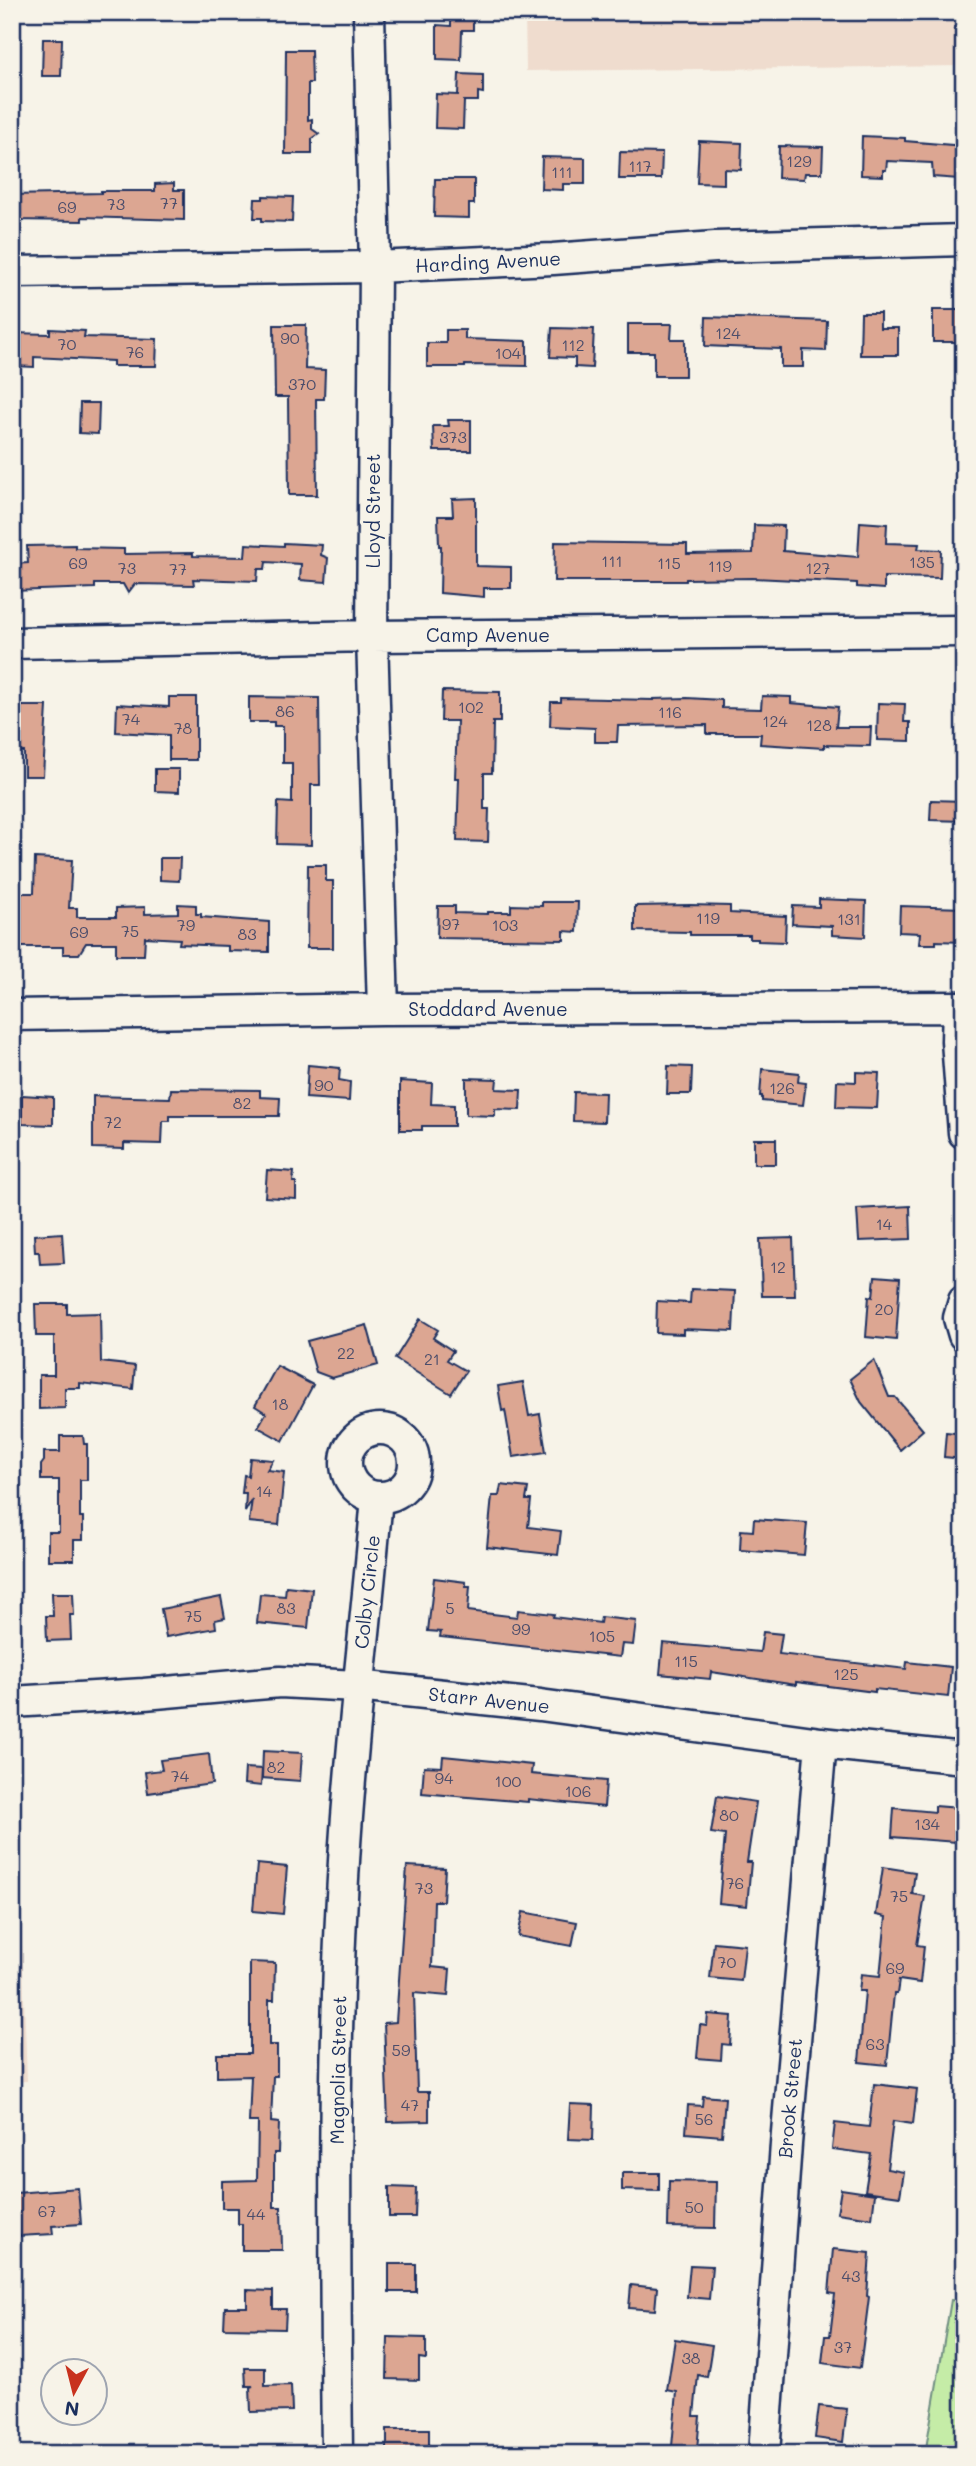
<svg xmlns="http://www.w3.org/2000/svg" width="976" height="2466" font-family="Mali,sans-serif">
	<rect width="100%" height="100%" fill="#f7f3e8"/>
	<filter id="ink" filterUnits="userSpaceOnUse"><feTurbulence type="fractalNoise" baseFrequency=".0143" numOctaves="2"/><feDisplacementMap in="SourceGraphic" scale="14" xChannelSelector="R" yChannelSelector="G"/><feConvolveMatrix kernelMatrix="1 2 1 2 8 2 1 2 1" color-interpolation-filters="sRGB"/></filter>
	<g filter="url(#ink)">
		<path fill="#efdcce" d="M525 12H964V66L526 71Z
			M12 1720H14L27 2081 12 2082Z"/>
		<path fill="#c5eca7" stroke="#708e82" stroke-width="2" d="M951 2300 964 2301V2454H925Z"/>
		<path fill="#dca692" stroke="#1b2f5e" stroke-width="2" d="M451 12H473V30H462L461 60 437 59V25L451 26Z
			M43 39H62L61 76H42Z
			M286 50H311L312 83H308V120L312 119V129L319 134 312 139V154H285Z
			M459 74 483 75V93L478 92V101H464L463 129 435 128 436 94 458 95Z
			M862 136 905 138V141L964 146V171H960L959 179 933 177 932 163 887 161 886 170H883V176L861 175Z
			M699 141 742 143 741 170 724 169V184L697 183Z
			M779 146 823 147 822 173H805L804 179 778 178Z
			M620 152 662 153 661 179H619Z
			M542 157 585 158V184H563V190L541 189Z
			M435 179H474V204H469V218L434 217Z
			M174 183V190H184V220L82 217V221L12 220V195L101 193V191H155V184Z
			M263 196 293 197 292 222 262 221V218H254L255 199H263Z
			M933 310H959L960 315H964V342H933Z
			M861 313H880V328H898V355H860Z
			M706 317 827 321 826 351 803 350V367H781V349L705 346Z
			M628 324H672L671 339H685V376H654V352H628Z
			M274 325H306L305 369 325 370 324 399H316L317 495H289L288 397H275Z
			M552 328 594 329 592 368 575 367V358L550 357Z
			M50 329 85 331 84 337 157 339 156 366H113V361L34 357V367L15 366V359H12V333L50 334Z
			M446 330H465V339L527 341V366L465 365V367H427V343H446Z
			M80 403H99L98 434 79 433Z
			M448 420H471V451H434L433 426H449Z
			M476 498V566L511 567V588H484V597L440 593 441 546H439L438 516H453L452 499Z
			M860 522 887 524 886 543 919 544 918 549 941 550 940 578 884 577V589L857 587V583L753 578 686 579V581H554L555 542 687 544V554L753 553 754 525 784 526 783 551 858 557Z
			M284 543 322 545 321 555 328 558 326 582 300 580 301 564 266 562 265 569H258L257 581 193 579 194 585 135 584 128 593 123 584H95V588L12 591V564L28 563 27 546 75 545V548L124 549V554L193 553V556L245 557 246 544 284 546Z
			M442 691 500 692V722H493L492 773H484V809H489L488 842 457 841 459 778H455L457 721H441Z
			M762 696 791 697V703L838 707 836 727H871L870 746 824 745V748L760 744 761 734H707V725L618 726 617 742H595V728L550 726 551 702H561V698L653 700V699L687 698 722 700V708L761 709Z
			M169 697H196V760H169V735L116 732 117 704 169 707Z
			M249 697 319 698 320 785H311V845L277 844 278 802 292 803V763H283V726H274V722H249Z
			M878 703 905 704 904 722H910V741L877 740Z
			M13 706H47L43 776H24V752H13Z
			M155 769H179V792L155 791Z
			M931 800 964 801V821L930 820Z
			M35 858 72 860 69 908H77V917H116V908L145 907V914L178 913V904L196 905V914H201V917L269 922V952L228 951V946L179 944 180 939 145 937 144 955H116V943H86L79 954H63V947H13V893H34Z
			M160 858H180L179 881 160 880Z
			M308 865H326V881H333V948H307Z
			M819 899 866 901 865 937 832 935V926L792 924 793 906 819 907Z
			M542 902H578L577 932 564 931V940L437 938 438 906H455V913L488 914V912H511V905L542 906Z
			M690 905 730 906V913L786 916 785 942 758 941V939H750V935H690V932L635 931V906Z
			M900 906 964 908V942L936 941V944H919L920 933 899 932Z
			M308 1065 340 1068 339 1080 350 1082 349 1101 306 1098Z
			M668 1066 692 1067 691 1094H667Z
			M762 1069 799 1073 798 1082 806 1083 803 1105 762 1101V1096H760Z
			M856 1072 879 1073 877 1108 836 1107 837 1081 856 1082Z
			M466 1078 497 1079 496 1089 521 1090 520 1110 495 1109V1116L466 1115Z
			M400 1081 432 1083 431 1104 454 1105V1126H422V1130H400Z
			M171 1089 260 1090V1097L280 1098 279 1116H170V1121H163L162 1144 124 1143V1149L93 1148V1096L170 1098Z
			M574 1092 605 1093 604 1122 573 1121Z
			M22 1095 53 1097V1125L22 1124Z
			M754 1139H776V1164H754Z
			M267 1170 294 1172 293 1182H296V1199L265 1197Z
			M910 1206 911 1239 859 1241 857 1209Z
			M62 1233 64 1263 40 1264 39 1252H35L34 1235Z
			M793 1238 795 1296H762L760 1239Z
			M875 1276 900 1278 896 1340 866 1337 869 1296 873 1297Z
			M691 1289 735 1291 733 1331 683 1329V1334L656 1333 657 1301 690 1303Z
			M35 1304H67V1314L100 1313 101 1362 135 1366 133 1389 80 1383V1388H65V1408L39 1409V1375H54V1336H36Z
			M420 1319 438 1330 433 1338 453 1351 447 1360 466 1371 451 1394 395 1359Z
			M367 1325 378 1365 332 1378 316 1372 307 1341Z
			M874 1360 889 1397H895L923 1430 900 1450 861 1402 850 1379Z
			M277 1366 313 1385 283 1441 258 1427 266 1413 255 1406Z
			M523 1382 529 1416 540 1414 546 1452 513 1457 505 1410 502 1411 498 1386Z
			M946 1432 964 1434V1459L944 1457Z
			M60 1436H83L84 1444H87V1480H80V1517H83V1540H74V1560H48V1532H59V1480H41V1465L44 1461V1452H60Z
			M250 1458 273 1460 267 1470 284 1472 279 1525 249 1522 252 1499 245 1512 246 1493H242L244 1475 248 1476Z
			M501 1485 528 1488 526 1500H531L528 1527 561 1531 558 1555 487 1547 492 1496H499Z
			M754 1519 807 1523 804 1555 740 1550 741 1530 753 1531Z
			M434 1578 466 1582V1586H470L468 1611 517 1617 518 1610 554 1614 553 1617 600 1623 601 1617 636 1621 633 1645 622 1644 620 1657 440 1637 441 1632 428 1631Z
			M286 1586 312 1589 308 1628 257 1623 260 1594 285 1596Z
			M52 1593H73L74 1615H70L71 1640 47 1641 46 1616H53Z
			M221 1597 225 1618 215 1620 216 1628 166 1637 161 1609Z
			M763 1632 782 1634 779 1654 906 1669 907 1662 951 1667 948 1697 875 1689V1692L796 1682V1685L711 1672 710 1679 660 1674 663 1643 760 1652Z
			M263 1751 302 1753 300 1781 262 1778Z
			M209 1754 212 1784 148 1793 145 1772 162 1770 160 1760Z
			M443 1756 532 1765 531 1774 606 1781 604 1807 528 1799V1802L422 1793 424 1766 442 1767Z
			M245 1768 262 1769 261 1786 244 1784Z
			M717 1796 756 1802 747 1862H751L747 1906 719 1903 725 1835 711 1833Z
			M935 1806 959 1808 956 1842 892 1837 894 1808 935 1812Z
			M257 1864 287 1867 283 1914 253 1911Z
			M407 1866 445 1868 443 1901H434L432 1967 450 1969 448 1996 414 1993 417 2092H429V2121L388 2122 384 2023 396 2022Z
			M883 1867 915 1872 912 1894 925 1896 917 1945 924 1946 920 1983 899 1980 897 1994H894L887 2065 859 2062 865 1991H859L861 1974 880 1976 886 1917 876 1915Z
			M523 1912 577 1922 572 1946 518 1936Z
			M714 1942 745 1945 741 1981 710 1978Z
			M250 1962 275 1963 274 2000H269V2045H277V2076H273L271 2122 279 2123 278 2153H274V2207H281L282 2250H242V2224H238V2208H222V2181L257 2180 258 2122H249L251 2076 217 2077V2054H250Z
			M708 2014 732 2016 730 2045 722 2044 721 2060 697 2058 700 2025 707 2026Z
			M874 2084 917 2089 913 2124 893 2121 887 2169 904 2172 900 2196 865 2191 871 2154 832 2149 835 2123 869 2127Z
			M703 2096 725 2098 722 2136 686 2133 688 2105 702 2106Z
			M570 2104 594 2105 593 2140 568 2139Z
			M622 2173H659V2191L622 2190Z
			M669 2181 716 2182 715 2228 668 2227Z
			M389 2187 416 2188 415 2217H389Z
			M78 2188 81 2224 52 2226 53 2234 19 2236 16 2193Z
			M841 2189 875 2194 872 2218 837 2213Z
			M833 2249 870 2253 867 2296 869 2297 860 2368 822 2363 825 2336H830L835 2294 829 2293Z
			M389 2264H416V2292H389Z
			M690 2265 712 2266 709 2299 687 2297Z
			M631 2285 657 2288 655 2310 629 2308Z
			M247 2290 273 2291V2309H286L285 2329 224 2328 225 2307H247Z
			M388 2337 426 2338V2359L419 2358V2380L387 2379Z
			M675 2339 712 2345 707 2377 698 2375 694 2416H700L697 2449 672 2446 677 2392 667 2390Z
			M245 2368H265V2386L291 2385 292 2411 251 2412 250 2387 253 2386H246Z
			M819 2406 847 2409 843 2442 815 2438Z
			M387 2429H429V2454H387Z"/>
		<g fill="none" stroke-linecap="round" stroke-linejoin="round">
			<defs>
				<path id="minor" d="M369 12 375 267 372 636 383 1009
					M12 272 375 267 553 259 715 247 964 240
					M12 643 372 636 964 631
					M958 1007 957 1041 964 1133
					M12 1015 383 1009 964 1007
					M964 1301 959 1318 964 1335
					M346 1463a34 34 0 1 1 68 0a34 34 0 1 1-68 0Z
					M12 1702 144 1694 280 1682 357 1686 540 1705 821 1743 964 1758
					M337 2454C335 2256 332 2058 344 1861 351 1739 367 1618 377 1497
					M764 2454 786 2144 821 1743"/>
			</defs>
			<use href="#minor" stroke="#1b2f5e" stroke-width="35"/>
			<use href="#minor" stroke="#f7f3e8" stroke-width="30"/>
		</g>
	</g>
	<g text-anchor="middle" stroke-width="6" stroke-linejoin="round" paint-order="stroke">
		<g font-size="16" fill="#4b4d6b">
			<text x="799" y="167">129</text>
			<text x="640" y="172">117</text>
			<text x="562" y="178">111</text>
			<text x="169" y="209">77</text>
			<text x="116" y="210">73</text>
			<text x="67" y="213">69</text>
			<text x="728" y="339">124</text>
			<text x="290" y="344">90</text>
			<text x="67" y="350">70</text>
			<text x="573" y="351">112</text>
			<text x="135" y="358">76</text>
			<text x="508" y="359">104</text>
			<text x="302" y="390">370</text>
			<text x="453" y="443">373</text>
			<text x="612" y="567">111</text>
			<text x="922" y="568">135</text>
			<text x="78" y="569">69</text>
			<text x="669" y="569">115</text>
			<text x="720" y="572">119</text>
			<text x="127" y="574">73</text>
			<text x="818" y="574">127</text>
			<text x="178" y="575">77</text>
			<text x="471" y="713">102</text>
			<text x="285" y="717">86</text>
			<text x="670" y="718">116</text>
			<text x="131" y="725">74</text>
			<text x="775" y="727">124</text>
			<text x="819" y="731">128</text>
			<text x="183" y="734">78</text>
			<text x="708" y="924">119</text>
			<text x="849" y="925">131</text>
			<text x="451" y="930">97</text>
			<text x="186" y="931">79</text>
			<text x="505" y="931">103</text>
			<text x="130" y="937">75</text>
			<text x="79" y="938">69</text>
			<text x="247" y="940">83</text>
			<text x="324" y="1091">90</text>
			<text x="782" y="1094">126</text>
			<text x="242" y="1109">82</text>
			<text x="113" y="1128">72</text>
			<text x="884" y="1230">14</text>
			<text x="778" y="1273">12</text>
			<text x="884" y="1315">20</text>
			<text x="346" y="1359">22</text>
			<text x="432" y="1365">21</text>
			<text x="280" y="1410">18</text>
			<text x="264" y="1497">14</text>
			<text x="286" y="1614">83</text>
			<text x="450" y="1614">5</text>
			<text x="193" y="1622">75</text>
			<text x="521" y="1635">99</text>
			<text x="602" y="1642">105</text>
			<text x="686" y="1667">115</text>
			<text x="846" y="1680">125</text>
			<text x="276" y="1773">82</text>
			<text x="180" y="1782">74</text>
			<text x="444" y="1784">94</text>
			<text x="508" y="1787">100</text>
			<text x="578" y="1797">106</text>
			<text x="729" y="1821">80</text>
			<text x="927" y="1830">134</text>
			<text x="735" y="1889">76</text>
			<text x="424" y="1894">73</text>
			<text x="899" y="1902">75</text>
			<text x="727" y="1968">70</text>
			<text x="895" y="1974">69</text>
			<text x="875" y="2050">63</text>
			<text x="401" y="2056">59</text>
			<text x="410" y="2111">47</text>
			<text x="704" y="2125">56</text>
			<text x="694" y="2213">50</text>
			<text x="47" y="2217">67</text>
			<text x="256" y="2220">44</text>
			<text x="851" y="2282">43</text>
			<text x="843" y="2353">37</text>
			<text x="691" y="2364">38</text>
		</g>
		<g font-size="19" fill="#1b2f5e" stroke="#f7f3e8">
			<text transform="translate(488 262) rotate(-3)" y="7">Harding Avenue</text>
			<text transform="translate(373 511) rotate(-90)" y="7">Lloyd Street</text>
			<text x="488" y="642">Camp Avenue</text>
			<text x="488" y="1016">Stoddard Avenue</text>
			<text transform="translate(367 1592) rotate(-84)" y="7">Colby Circle</text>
			<text transform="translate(489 1700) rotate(6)" y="7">Starr Avenue</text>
			<text transform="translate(338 2070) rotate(-89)" y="7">Magnolia Street</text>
			<text transform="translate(790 2098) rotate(-85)" y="7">Brook Street</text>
		</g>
	</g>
	<rect width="976" height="2466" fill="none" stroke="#f7f3e8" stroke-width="42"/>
	<rect x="21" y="21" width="934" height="2424" fill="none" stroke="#1b2f5e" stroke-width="2.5" filter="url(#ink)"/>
	<g transform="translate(74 2392) rotate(187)"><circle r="33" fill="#f7f3e8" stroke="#9fa5b1" stroke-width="2"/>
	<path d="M0-5L12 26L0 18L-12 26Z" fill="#c8321e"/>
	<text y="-10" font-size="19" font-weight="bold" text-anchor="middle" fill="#1b2f5e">N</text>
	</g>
</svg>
